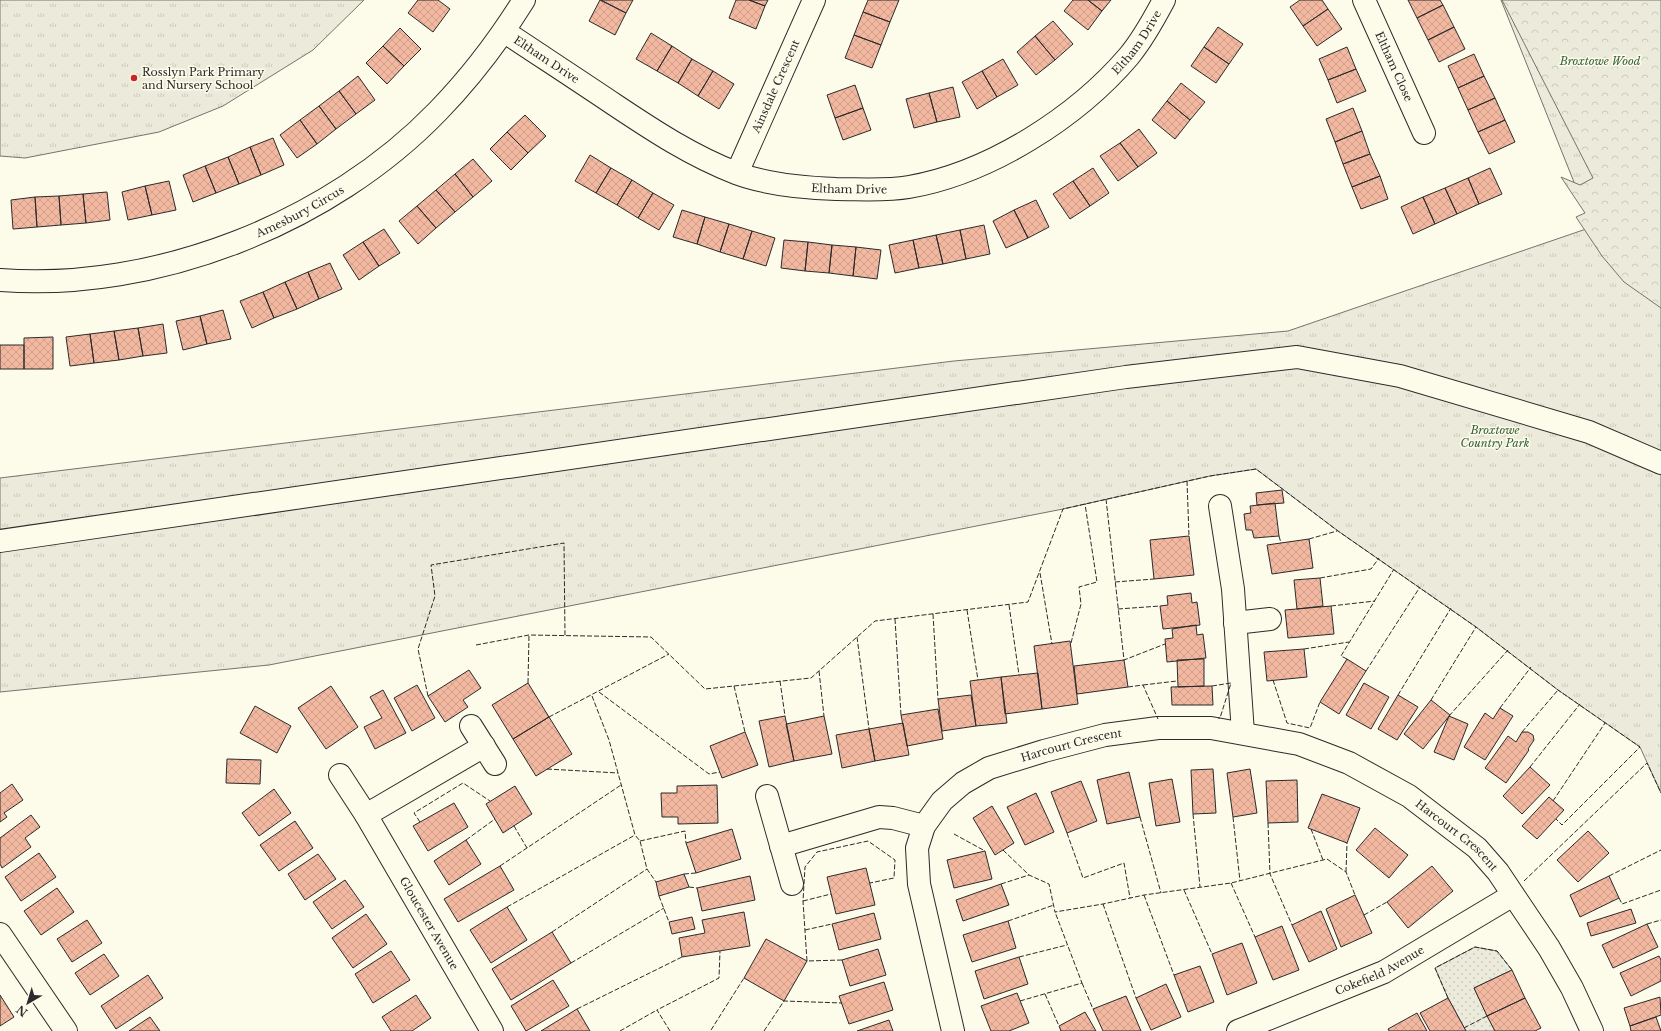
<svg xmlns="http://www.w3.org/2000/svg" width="1661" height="1031" font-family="'Libre Baskerville',serif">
	<defs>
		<pattern id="grass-tufts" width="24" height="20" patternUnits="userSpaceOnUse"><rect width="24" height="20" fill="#ecebdb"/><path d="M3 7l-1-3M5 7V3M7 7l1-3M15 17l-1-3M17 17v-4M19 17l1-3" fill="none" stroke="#cbcabc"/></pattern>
		<pattern id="forest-crowns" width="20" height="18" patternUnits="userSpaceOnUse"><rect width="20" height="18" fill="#ecebdb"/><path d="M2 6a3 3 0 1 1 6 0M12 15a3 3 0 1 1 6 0" fill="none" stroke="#cbcabc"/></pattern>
		<pattern id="garden-dots" width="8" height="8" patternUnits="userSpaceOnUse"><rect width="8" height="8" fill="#ecebdb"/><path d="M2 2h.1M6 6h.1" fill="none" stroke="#cbcabc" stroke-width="1.8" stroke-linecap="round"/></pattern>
		<pattern id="building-cross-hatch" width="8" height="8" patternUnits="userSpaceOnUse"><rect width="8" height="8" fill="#f2b8a0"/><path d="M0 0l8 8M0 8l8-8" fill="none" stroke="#d09e8a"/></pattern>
	</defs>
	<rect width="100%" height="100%" fill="#fdfbea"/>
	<path fill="url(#grass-tufts)" stroke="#74746e" d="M0 0H364L313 50 223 106 159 132 25 158 0 156Z
		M1501 0H1661V793L1640 747 1558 690 1476 627 1338 531 1256 469 1210 476 1063 509 269 665 0 692V478L954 361 1288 331 1592 227Z"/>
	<path fill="url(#forest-crowns)" stroke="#74746e" d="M1502 0H1661V308L1624 282 1602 256 1576 217 1585 213 1561 177 1580 185 1593 178Z"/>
	<path fill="url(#garden-dots)" stroke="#74746e" d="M1475 947 1497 951 1512 970 1474 988 1495 1031H1466L1448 998 1435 968Z"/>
	<path fill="url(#building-cross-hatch)" stroke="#2b2b2b" d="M418 0H438L450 9 433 32 408 13Z
		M600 0 626 13 615 35 589 21Z
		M601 0H633L626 13Z
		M736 0H749L765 6 756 29 729 18Z
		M749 0H768L765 6Z
		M868 0H899L890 22 863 12Z
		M1073 0H1088L1102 11 1088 30 1064 11Z
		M1088 0H1111L1102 11Z
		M1300 0H1322L1328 9 1303 26 1290 7Z
		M1408 0H1440L1443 5 1417 18Z
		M1443 5 1454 27 1428 40 1417 18Z
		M1328 9 1342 29 1317 46 1303 26Z
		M863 12 890 22 881 45 854 35Z
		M1053 21 1073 44 1055 60 1035 36Z
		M1218 27 1243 44 1229 64 1204 47Z
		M1454 27 1465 49 1439 62 1428 40Z
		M400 28 421 49 404 66 383 46Z
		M651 33 672 46 657 71 636 59Z
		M854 35 881 45 872 68 845 58Z
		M1035 36 1055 60 1036 75 1017 52Z
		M383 46 404 66 387 84 366 63Z
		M672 46 692 59 678 83 657 71Z
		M1204 47 1229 64 1216 83 1191 66Z
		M1347 47 1356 69 1328 80 1319 59Z
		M1474 54 1484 76 1458 88 1448 66Z
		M692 59 713 71 698 96 678 83Z
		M1003 59 1018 85 997 97 982 71Z
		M1356 69 1366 91 1337 103 1328 80Z
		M713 71 734 84 719 109 698 96Z
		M982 71 997 97 977 109 962 82Z
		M358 76 375 100 356 114 339 91Z
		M1484 76 1495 98 1468 110 1458 88Z
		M1181 83 1205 102 1190 120 1167 101Z
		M855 85 863 108 835 118 827 95Z
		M953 87 960 117 937 122 929 93Z
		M339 91 356 114 336 129 319 106Z
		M929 93 937 122 914 128 906 99Z
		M1495 98 1505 120 1478 132 1468 110Z
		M1167 101 1190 120 1175 139 1152 120Z
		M319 106 336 129 317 144 300 120Z
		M863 108 871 130 843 140 835 118Z
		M1353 108 1362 131 1335 142 1326 119Z
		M525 115 546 136 528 153 507 132Z
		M300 120 317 144 297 158 280 135Z
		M1505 120 1515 142 1489 154 1478 132Z
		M1139 129 1157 153 1138 167 1120 143Z
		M1362 131 1370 154 1343 164 1335 142Z
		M507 132 528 153 511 170 490 149Z
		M273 138 284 165 261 175 250 147Z
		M1120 143 1138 167 1118 181 1100 156Z
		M250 147 261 175 239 184 228 157Z
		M1370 154 1380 176 1352 187 1343 164Z
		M590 155 611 168 596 193 575 181Z
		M228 157 239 184 216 193 205 166Z
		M473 159 492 181 473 197 455 174Z
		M205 166 216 193 193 202 183 175Z
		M611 168 632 180 617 205 596 193Z
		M1093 168 1109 193 1090 206 1073 181Z
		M1490 168 1502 194 1479 204 1468 178Z
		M455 174 473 197 455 212 436 190Z
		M1380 176 1388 199 1361 209 1352 187Z
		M1468 178 1479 204 1457 214 1445 188Z
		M632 180 653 193 638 218 617 205Z
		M169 181 176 210 152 215 145 186Z
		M1073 181 1090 206 1070 219 1053 194Z
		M145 186 152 215 128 220 122 192Z
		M1445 188 1457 214 1435 224 1423 197Z
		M436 190 455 212 436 228 417 206Z
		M107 192 110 220 86 223 83 194Z
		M653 193 674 205 659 230 638 218Z
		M83 194 86 223 61 225 59 196Z
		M59 196 61 225 37 227 35 197Z
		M35 197 37 227 13 229 11 200Z
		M1423 197 1435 224 1413 234 1401 207Z
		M1036 200 1049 227 1028 238 1014 210Z
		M417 206 436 228 418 244 399 221Z
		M682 210 705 217 697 244 673 237Z
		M1014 210 1028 238 1006 248 993 221Z
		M705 217 729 224 720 252 697 244Z
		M729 224 752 231 743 259 720 252Z
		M984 225 990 254 966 259 960 230Z
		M384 229 400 253 379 266 363 242Z
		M960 230 966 259 943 264 936 235Z
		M752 231 775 238 766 266 743 259Z
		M936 235 943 264 919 268 913 240Z
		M784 240 808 242 805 271 781 268Z
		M913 240 919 268 895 273 889 245Z
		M363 242 379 266 359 280 343 255Z
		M808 242 832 245 829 273 805 271Z
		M832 245 856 247 853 276 829 273Z
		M856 247 881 250 877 279 853 276Z
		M330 263 342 289 319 299 308 272Z
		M308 272 319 299 297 309 285 282Z
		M285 282 297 309 274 318 263 292Z
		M263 292 274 318 252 328 240 301Z
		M223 310 231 339 207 344 200 316Z
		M200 316 207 344 183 350 176 321Z
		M163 324 167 353 143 356 138 328Z
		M138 328 143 356 119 360 114 331Z
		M114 331 119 360 94 363 90 334Z
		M90 334 94 363 70 366 66 337Z
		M53 337V369H24V338Z
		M0 345H24V369H0Z
		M1282 490 1284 503 1257 505 1256 493Z
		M1275 503 1279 536 1254 538 1252 530H1246L1244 514 1251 513 1250 506Z
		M1189 536 1194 575 1154 579 1150 540Z
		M1309 539 1313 568 1272 574 1267 545Z
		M1320 578 1323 606 1297 609 1294 580Z
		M1191 593 1192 603 1197 602 1200 625 1163 629 1160 606 1168 605 1167 596Z
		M1331 606 1334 634 1288 638 1285 610Z
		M1196 625 1197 635 1203 634 1206 658 1167 662 1165 639 1173 638 1172 629Z
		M1070 641 1078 704 1042 709 1034 646Z
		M1304 649 1307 677 1267 681 1264 652Z
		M1204 659V686L1178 687 1177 660Z
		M1347 659 1366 671 1339 714 1320 702Z
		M1124 660 1128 687 1077 694 1074 666Z
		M469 670 481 688 463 700 468 707 445 722 428 696Z
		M1038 673 1042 709 1005 714 1001 677Z
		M1001 677 1007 723 976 726 970 681Z
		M528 683 549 717 513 739 492 705Z
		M1364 683 1389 697 1371 729 1346 715Z
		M417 685 435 718 412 731 394 698Z
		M331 686 358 727 326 749 298 708Z
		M1212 686 1213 705H1172L1171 687Z
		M383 690 406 733 375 749 364 727 382 718 370 697Z
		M971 695 976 726 942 731 938 699Z
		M1398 695 1418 707 1397 740 1378 729Z
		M1431 700 1450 715 1423 749 1404 734Z
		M255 706 291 726 277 753 240 733Z
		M1500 708 1513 716 1485 760 1464 747 1485 713 1493 719Z
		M938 709 943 739 907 746 901 715Z
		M785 716 794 761 769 767 759 721Z
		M824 716 832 754 794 761 786 724Z
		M1449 716 1468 724 1454 760 1434 752Z
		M549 717 572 754 536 776 513 739Z
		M903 723 909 755 875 761 869 729Z
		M869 729 875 761 842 768 836 735Z
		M745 732 758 765 722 778 710 746Z
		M1522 732H1528L1533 735 1534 740 1528 749 1529 750 1506 783 1485 768 1508 736 1516 742Z
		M227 759 261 760 260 784 226 783Z
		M1530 767 1550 785 1522 814 1503 796Z
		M1213 769 1216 813 1193 814 1191 770Z
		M1250 769 1257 813 1233 817 1227 773Z
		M1129 772 1140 817 1107 824 1097 780Z
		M1172 779 1180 822 1156 826 1149 783Z
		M1297 780 1298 822 1268 823 1266 781Z
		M1081 781 1097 821 1067 833 1051 792Z
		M12 784 23 800 4 813 7 817 0 822V793Z
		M717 785 718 823 678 824V817H662L661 793H677V786Z
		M515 786 532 814 503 833 486 804Z
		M274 789 291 813 259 836 242 813Z
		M1036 793 1054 832 1025 845 1007 807Z
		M1322 794 1360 808 1347 843 1308 828Z
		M1549 797 1564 810 1537 839 1522 826Z
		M454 803 468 827 428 851 413 826Z
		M992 806 1014 843 995 855 973 818Z
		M31 815 40 827 25 838 31 847 2 868 0 864V838Z
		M295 821 313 848 279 871 260 845Z
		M1375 828 1408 855 1389 878 1356 850Z
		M732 829 741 859 696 873 686 843Z
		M1588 831 1609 853 1578 882 1557 860Z
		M466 840 481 864 449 885 434 861Z
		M985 851 992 879 954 888 947 860Z
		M39 853 56 877 21 901 5 877Z
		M318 854 336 879 305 900 288 874Z
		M500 866 514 890 458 922 444 899Z
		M1432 866 1453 891 1408 928 1387 902Z
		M866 868 875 905 836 914 827 877Z
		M684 874 689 887 659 896 656 882Z
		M750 876 755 900 702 911 697 888Z
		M1609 876 1619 898 1580 917 1570 895Z
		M345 880 364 907 332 929 313 902Z
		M1001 884 1009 905 963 921 956 900Z
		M57 888 74 912 41 935 24 911Z
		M1355 895 1372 933 1341 947 1326 909Z
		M507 907 527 940 491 963 470 930Z
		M1631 909 1636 923 1591 936 1587 923Z
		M1321 911 1337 949 1309 962 1292 925Z
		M744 912 750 946 682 957 679 938 705 933 702 920Z
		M874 913 881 939 839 950 832 924Z
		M366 914 387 944 353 968 332 938Z
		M692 917 695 929 672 934 669 922Z
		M87 920 102 943 72 962 57 939Z
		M1008 921 1016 948 972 962 963 935Z
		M1647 924 1658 947 1613 968 1602 945Z
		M1282 926 1299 970 1273 980 1255 937Z
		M552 932 571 963 511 1000 492 969Z
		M766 939 807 961 784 1001 744 978Z
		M1242 943 1257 983 1227 995 1212 954Z
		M878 949 886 975 850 986 842 960Z
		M391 951 410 980 373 1003 355 974Z
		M104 954 119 976 90 995 75 973Z
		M1659 956 1661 960V981L1631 996 1620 973Z
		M1019 957 1028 984 984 999 975 971Z
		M1200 966 1214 1002 1188 1012 1174 975Z
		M1512 970 1525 998 1487 1016 1474 988Z
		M148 975 163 998 116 1029 101 1006Z
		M553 980 569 1006 526 1031 511 1006Z
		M884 982 893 1010 849 1024 839 996Z
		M1166 984 1181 1017 1151 1030 1136 998Z
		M1017 993 1029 1023 1009 1031H991L981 1006Z
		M0 995 14 1017 0 1026Z
		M416 995 431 1018 412 1031H391L382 1017Z
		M1126 996 1141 1031H1103L1093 1009Z
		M1660 997 1661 1015 1630 1026 1624 1008Z
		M1448 998 1466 1031H1430L1420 1013Z
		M1525 998 1541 1028 1535 1031H1495L1487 1016Z
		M577 1009 590 1031H541Z
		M1085 1012 1096 1031H1061L1059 1026Z
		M1417 1013 1427 1031H1389L1388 1029Z
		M150 1017 160 1031H129Z
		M1656 1017 1661 1031H1631L1630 1026Z
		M889 1020 893 1031H857Z"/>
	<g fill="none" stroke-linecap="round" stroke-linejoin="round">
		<defs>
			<g id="minor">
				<path id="s1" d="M1364 0 1424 133"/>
				<path id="s2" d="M505 32C541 56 578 80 615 105 654 131 692 156 736 173 768 185 803 188 836 189 859 189 886 191 909 187 990 173 1077 117 1129 56 1143 39 1154 19 1164 0"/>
				<path id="s3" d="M737 173 814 0"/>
				<path id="s4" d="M0 280C156 292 330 223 438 111 471 77 499 40 524 0"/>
				<path d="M1220 506 1233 589 1243 733"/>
				<path d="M0 541 1126 377 1297 357 1400 376 1589 432 1661 463"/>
				<path d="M1235 623 1270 619"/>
				<path d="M471 726 495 764"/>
				<path id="s5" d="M340 775 366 815 492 1031"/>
				<path d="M767 796 792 884"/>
				<path d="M366 815 484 746"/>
				<path d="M781 846 879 817 893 818 924 826"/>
				<path d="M0 934 66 1031"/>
				<path id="s6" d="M953 1031 919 884 917 848 924 826 942 801 963 783 989 768 1044 751 1105 735 1158 728H1211L1299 744 1349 763 1409 796 1477 848 1498 872 1549 948 1572 988 1592 1031"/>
				<path id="s7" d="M1238 1031 1384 972 1513 895"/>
			</g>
		</defs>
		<use href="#minor" stroke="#2b2b2b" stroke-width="24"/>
		<use href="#minor" stroke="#fdfbea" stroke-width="22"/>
		<path stroke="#2b2b2b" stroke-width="1" stroke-dasharray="5 2" stroke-linecap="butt" d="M1187 481 1189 536
			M1106 499 1124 660 1165 644
			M1279 536 1281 543
			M1309 539 1337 531
			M1040 573 1052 644
			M1320 578 1371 569 1379 558
			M1115 582 1154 579
			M1009 605 1019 675
			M1331 606 1375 601
			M1118 609 1160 606
			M967 610 978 680
			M933 614 938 699
			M895 619 901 715
			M857 637 869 729
			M1071 643 1081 604 1079 587 1097 582 1085 504
			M476 645 529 635 651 637 705 689 811 678 875 621 1028 602 1063 509 1210 476 1256 469 1338 531 1476 627 1558 690 1640 747 1562 825 1556 819
			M1304 649 1349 642
			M1347 659 1341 656 1394 569
			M819 671 824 716
			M1366 671 1420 587
			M1273 680 1287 723 1310 728 1320 702
			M780 681 785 716
			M528 683 529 635
			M1143 685 1177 681
			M734 686 745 732
			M1212 686 1231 683 1220 718H1218
			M1128 687 1143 685 1158 719
			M599 692 709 774 720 772
			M1398 695 1451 608
			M428 696 418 649 435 596 431 565 564 543 565 636
			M592 696 609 740 635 835 640 841 647 869 656 882
			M1431 700 1476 627
			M1500 708 1531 667
			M1449 716 1508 650
			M549 717 669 654
			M1522 732 1558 690
			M1530 767 1580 704
			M547 769 618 773
			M1553 801 1605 723
			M1193 814 1200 887
			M1140 817 1161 893
			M1233 817 1240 881
			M420 822 414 813 463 783 490 801
			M1268 823 1270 874 1292 925
			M514 826 527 848
			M1311 829 1323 860
			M1067 833 1083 878 1124 863 1130 898
			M954 834 985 851
			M466 840 495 819
			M640 841 685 831 686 843
			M1003 850 1029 875 1049 884 1055 912 1103 904 1144 895 1231 883 1327 859 1346 872 1355 895
			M500 866 621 785
			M1346 872 1347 843
			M684 874 696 873
			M1609 876 1661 850
			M1524 881 1647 763 1661 793
			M1231 883 1255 937
			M1001 884 1029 875
			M689 887 697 888
			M1184 890 1212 954
			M1144 895 1174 975
			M659 896 669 922
			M1619 898 1622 904 1661 890
			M803 901 831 894
			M1103 904 1136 998
			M507 907 635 835
			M1364 915 1387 902
			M1008 921 1054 905
			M1647 924 1661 920
			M805 930 832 924
			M552 932 647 869
			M1019 957 1067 945
			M842 960 807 961 803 901 805 867 817 852 868 841 895 860 894 878 870 883
			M571 963 664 908
			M1082 983 1093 1009
			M1045 994 1059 1026
			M1448 998 1435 968 1475 947 1497 951 1512 970
			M1020 1001 1082 983 1055 912
			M577 1009 682 957
			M1464 1028 1487 1016
			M711 1030 744 978
			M620 1031 657 1010
			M670 1031 657 1010 719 978 720 951
			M764 1031 784 1001 842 1003"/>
	</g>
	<circle fill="#c62828" stroke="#fdfbea" stroke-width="1.5" cx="134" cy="78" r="4"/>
	<g text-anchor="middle" stroke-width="3" stroke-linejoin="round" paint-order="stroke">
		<g font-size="11" fill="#2b2b2b" stroke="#fdfbea">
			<text dy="4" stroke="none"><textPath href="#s2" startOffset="722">Eltham Drive</textPath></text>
			<text dy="4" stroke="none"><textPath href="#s2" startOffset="50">Eltham Drive</textPath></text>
			<text dy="4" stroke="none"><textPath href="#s1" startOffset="73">Eltham Close</textPath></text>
			<text dy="4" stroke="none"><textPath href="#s3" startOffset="95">Ainsdale Crescent</textPath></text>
			<text dy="4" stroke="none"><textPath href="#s2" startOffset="386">Eltham Drive</textPath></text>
			<text dy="4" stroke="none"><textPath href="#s4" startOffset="312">Amesbury Circus</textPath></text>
			<text dy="4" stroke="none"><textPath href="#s6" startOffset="384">Harcourt Crescent</textPath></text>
			<text dy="4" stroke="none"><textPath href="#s6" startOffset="799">Harcourt Crescent</textPath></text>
			<text dy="4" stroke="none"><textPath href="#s5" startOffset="173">Gloucester Avenue</textPath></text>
			<text dy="4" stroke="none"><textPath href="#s7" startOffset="154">Cokefield Avenue</textPath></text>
		</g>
		<g font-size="11" font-style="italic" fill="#34623c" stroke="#fdfbea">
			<text x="1600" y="65">Broxtowe Wood</text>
			<text x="1495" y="434">Broxtowe<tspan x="1495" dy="13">Country Park</tspan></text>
		</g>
		<g font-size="11" fill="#2b2b2b" stroke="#fdfbea" text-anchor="start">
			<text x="142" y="76">Rosslyn Park Primary<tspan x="142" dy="13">and Nursery School</tspan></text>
		</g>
	</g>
	<g transform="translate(28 1003) rotate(218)" stroke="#fdfbea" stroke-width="3" paint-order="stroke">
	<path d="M0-3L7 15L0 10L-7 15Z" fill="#2b2b2b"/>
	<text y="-6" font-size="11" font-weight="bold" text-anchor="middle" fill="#2b2b2b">N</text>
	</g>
</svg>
